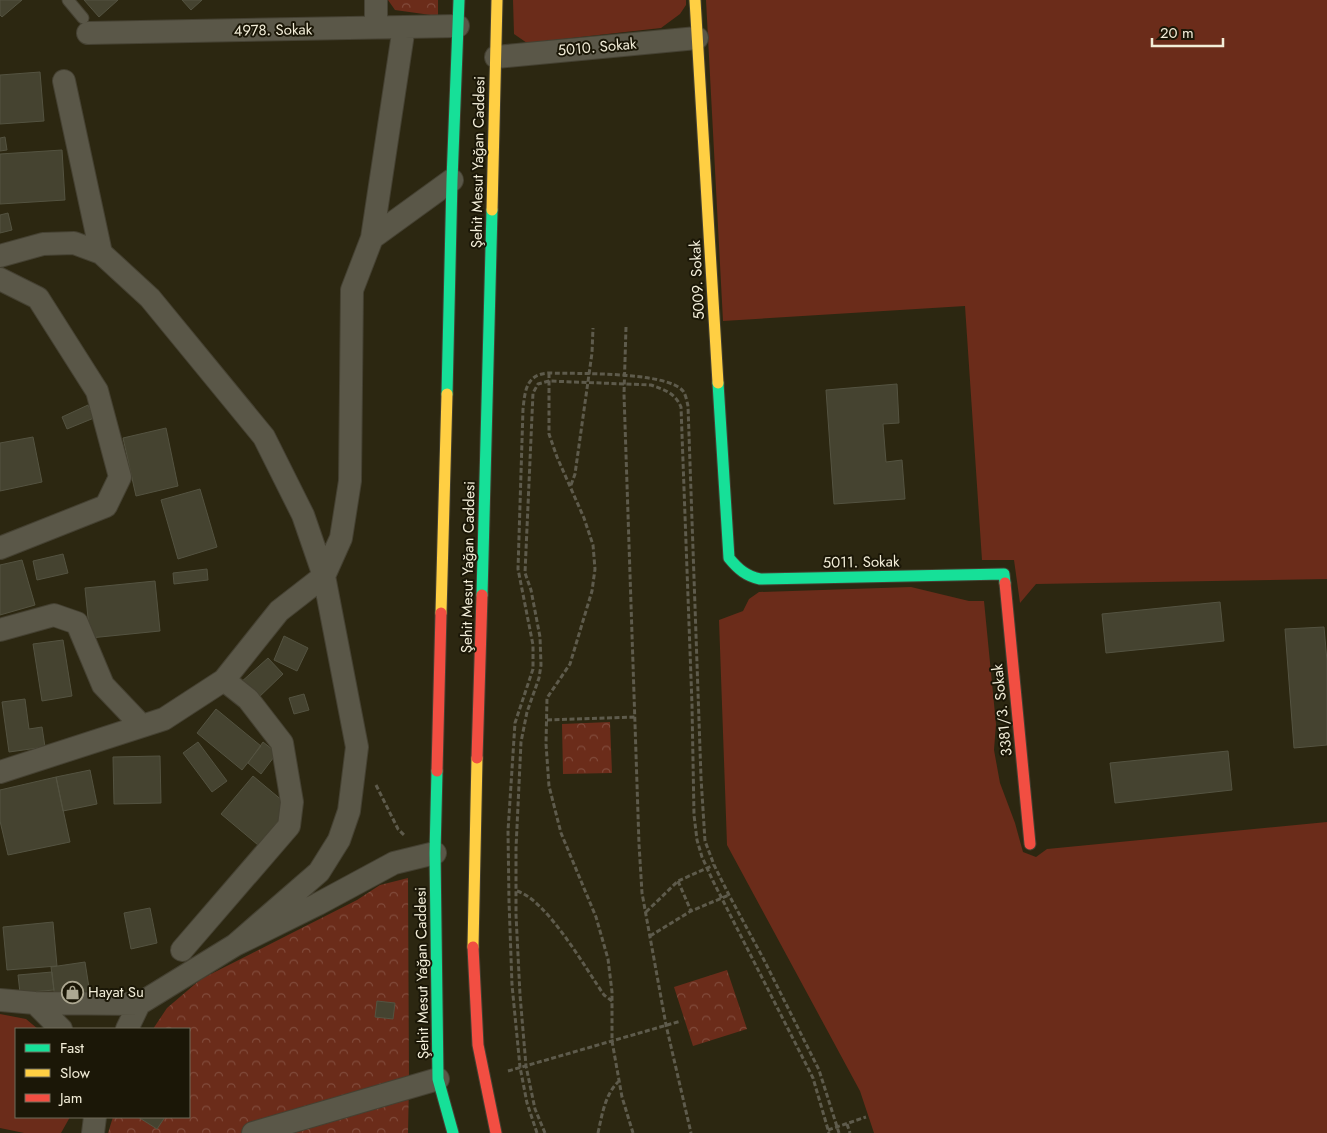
<svg xmlns="http://www.w3.org/2000/svg" width="1327" height="1133" font-family="Jost,sans-serif">
	<defs>
		<pattern id="park-crowns" width="20" height="18" patternUnits="userSpaceOnUse" patternTransform="scale(1.25)"><rect width="20" height="18" fill="#6b2c1a"/><path d="M2 6a3 3 0 1 1 6 0M12 15a3 3 0 1 1 6 0" fill="none" stroke="#814b3b"/></pattern>
	</defs>
	<rect width="100%" height="100%" fill="#2c2711"/>
	<path fill="#6b2c1a" d="M513 0H686V5L680 14 661 28 527 43 514 34Z
		M706 0H1327V579L1036 584 1020 603 1014 560H982L965 306 723 321Z
		M911 587 969 601H984L996 724 994 750 1000 783 1015 823 1023 852 1036 857 1047 849 1327 822V1133H874L860 1091 727 845 719 620 743 611 749 599 759 592Z
		M0 1014 26 1019 38 1029H16V1117H70L61 1133H24L0 1128Z"/>
	<path fill="url(#park-crowns)" d="M388 0H438V16L395 10Z
		M610 722 612 773 563 774 562 724Z
		M408 878 409 1084 408 1133H108L113 1117H189V1029H153L167 1008 201 979 357 900 380 885Z
		M727 970 747 1029 693 1046 674 987Z"/>
	<path fill="#454330" stroke="#545341" d="M0 0H22L2 17 0 15Z
		M84 0H118L99 17Z
		M182 0H202L191 10Z
		M40 72 44 121 0 124V75Z
		M5 137 7 150 0 151V138Z
		M62 150 65 200 0 204V154Z
		M8 213 12 230 0 233V215Z
		M897 384 899 423 883 424 886 462 902 460 905 499 834 504 826 390Z
		M88 405 94 418 67 429 62 417Z
		M166 428 178 486 136 496 123 438Z
		M33 437 42 482 0 491V443Z
		M200 489 217 547 178 559 161 500Z
		M63 554 68 573 37 580 33 561Z
		M22 560 35 605 0 615V565Z
		M207 569 208 580 174 584 173 573Z
		M155 581 160 631 90 638 85 588Z
		M1220 602 1224 641 1106 653 1102 614Z
		M1324 627 1327 661V745L1294 748 1285 629Z
		M284 636 308 648 297 671 274 660Z
		M63 640 72 696 42 701 33 644Z
		M268 658 283 674 256 700 240 683Z
		M304 694 309 710 294 714 289 698Z
		M25 699 29 729 42 727 45 747 9 752 2 702Z
		M216 709 261 746 242 770 197 733Z
		M198 742 227 781 212 792 183 753Z
		M263 742 277 753 261 774 248 763Z
		M1228 751 1232 790 1115 803 1110 763Z
		M160 756 161 803 114 804 113 757Z
		M90 770 97 804 63 811 56 777Z
		M253 776 290 807 258 845 221 814Z
		M56 777 70 842 8 855 0 821V790Z
		M150 908 157 943 131 949 124 913Z
		M53 922 57 966 7 970 3 927Z
		M85 962 90 994 55 999 51 967Z
		M52 972 54 990 20 993 18 975Z
		M377 1001 395 1003 393 1019 375 1017Z
		M138 1117H165L157 1129Z"/>
	<g fill="none" stroke-linecap="round" stroke-linejoin="round">
		<defs>
			<path id="lane" d="M68 0 83 18"/>
			<path id="street" d="M376 27V0
				M88 33 458 26
				M496 57 697 38
				M64 81 101 253
				M372 238 404 27
				M0 256 43 244 74 243 101 253 150 298 264 437 303 515 324 576 357 747 349 811 339 840 319 872 235 945
				M0 279 38 298 97 391 120 477 106 506 0 548
				M0 630 54 615 77 623 103 685 142 726
				M0 772 164 719 224 680 279 611 324 576 341 538 350 481 352 290 372 238 452 180
				M182 950 289 826 292 802 282 743 248 699 224 680
				M0 1000 35 1003 139 1004
				M35 1003 61 1029
				M127 1029 139 1004 235 945 318 904 394 863 435 853
				M93 1133 95 1117
				M253 1133 438 1079"/>
			<path id="fast" d="M718 383 729 558C738 569 746 576 760 579L1004 574 1005 583
				M447 394 452 180 459 0
				M482 595 492 210
				M437 771 435 853 438 1079 453 1133"/>
			<path id="slow" d="M695 0 718 383
				M492 210 497 0
				M441 613 447 394
				M473 947 477 758"/>
			<path id="jam" d="M1005 583 1030 844
				M477 758 482 595
				M437 771 441 613
				M473 947 478 1045 496 1133"/>
		</defs>
		<use href="#lane" stroke="#454132" stroke-width="13"/>
		<use href="#street" stroke="#454132" stroke-width="24"/>
		<use href="#fast" stroke="#454132" stroke-width="13"/>
		<use href="#slow" stroke="#454132" stroke-width="13"/>
		<use href="#jam" stroke="#454132" stroke-width="13"/>
		<path stroke="#5e5b4c" stroke-width="3" stroke-dasharray="5 2.5" stroke-linecap="butt" d="M626 327 624 394 639 844 642 893 666 1025 691 1133
			M549 373V434L557 457 584 518 593 545 595 569 592 591 570 664 547 698 546 744 549 786 561 833 596 917 608 959 612 992V1041L622 1097 633 1133
			M571 485 575 474 592 353 593 328
			M547 720 635 717
			M376 785 398 829 405 836
			M678 881 691 911
			M517 891C547 900 586 969 604 995L612 1001
			M646 912 678 881 714 865
			M650 936 691 911 729 895
			M508 1071 681 1021
			M847 1124 850 1133
			M828 1130 866 1117
			M537 1133 527 1103 520 1067 512 985 509 901 508 831 515 723 533 669V645L518 569 523 409C525 391 526 374 549 373 575 374 666 371 683 391 686 395 687 402 688 406L701 778 705 841 714 865 729 895 763 958 819 1070 839 1133
			M545 1133 535 1109 526 1066 520 995 516 915V848L521 742 527 712 539 678 541 665 540 637 531 590 525 573 533 393 538 384 549 381 651 385C665 390 675 393 681 407L692 705 694 815 697 840 702 857 713 881 813 1078 829 1133
			M598 1133C602 1115 605 1094 619 1081"/>
		<use href="#lane" stroke="#5a5748" stroke-width="11"/>
		<use href="#street" stroke="#5a5748" stroke-width="22"/>
		<use href="#fast" stroke="#16e098" stroke-width="11"/>
		<use href="#slow" stroke="#ffcf43" stroke-width="11"/>
		<use href="#jam" stroke="#f24e42" stroke-width="11"/>
	</g>
	<defs>
		<symbol id="shop-ring" viewBox="-11 -11 22 22"><circle r="9.5" fill="#1b1707" stroke="#ada892" stroke-width="1.5"/><path d="M-5-2.5h2.3a2.7 3.5 0 0 1 5.4 0H5L5.5 6h-11ZM-1.5-2.5h3a1.5 2.3 0 0 0-3 0Z" fill="#ada892"/></symbol>
	</defs>
	<g fill-rule="evenodd">
		<use href="#shop-ring" x="60" y="980" width="25" height="25"/>
	</g>
	<g text-anchor="middle" stroke-width="4" stroke-linejoin="round" paint-order="stroke">
		<g font-size="15" fill="#f2edd8" stroke="#1b1707">
			<text transform="translate(273 30) rotate(-1)" y="5">4978. Sokak</text>
			<text transform="translate(597 47) rotate(-5)" y="5">5010. Sokak</text>
			<text transform="translate(478 162) rotate(-89)" y="5">Şehit Mesut Yağan Caddesi</text>
			<text transform="translate(697 280) rotate(-93)" y="5">5009. Sokak</text>
			<text transform="translate(861 562) rotate(-1)" y="5">5011. Sokak</text>
			<text transform="translate(468 567) rotate(-89)" y="5">Şehit Mesut Yağan Caddesi</text>
			<text transform="translate(1002 710) rotate(-96)" y="5">3381/3. Sokak</text>
			<text transform="translate(422 973) rotate(-91)" y="5">Şehit Mesut Yağan Caddesi</text>
		</g>
		<g font-size="15" fill="#f2edd8" stroke="#1b1707" text-anchor="start">
			<text x="88" y="997">Hayat Su</text>
		</g>
	</g>
	<rect x="15" y="1028" width="175" height="90" fill="#1b1707" stroke="#716d5b"/>
	<rect x="25" y="1044" width="25" height="8" fill="#16e098" stroke="#716d5b"/>
	<text x="60" y="1053" font-size="15" fill="#f2edd8">Fast</text>
	<rect x="25" y="1069" width="25" height="8" fill="#ffcf43" stroke="#716d5b"/>
	<text x="60" y="1078" font-size="15" fill="#f2edd8">Slow</text>
	<rect x="25" y="1094" width="25" height="8" fill="#f24e42" stroke="#716d5b"/>
	<text x="60" y="1103" font-size="15" fill="#f2edd8">Jam</text>
	<path d="M1152 38v8h71v-8" fill="none" stroke="#f2edd8" stroke-width="2.5"/>
	<text x="1160" y="38" font-size="15" fill="#f2edd8" stroke="#1b1707" stroke-width="4" paint-order="stroke">20 m</text>
</svg>
